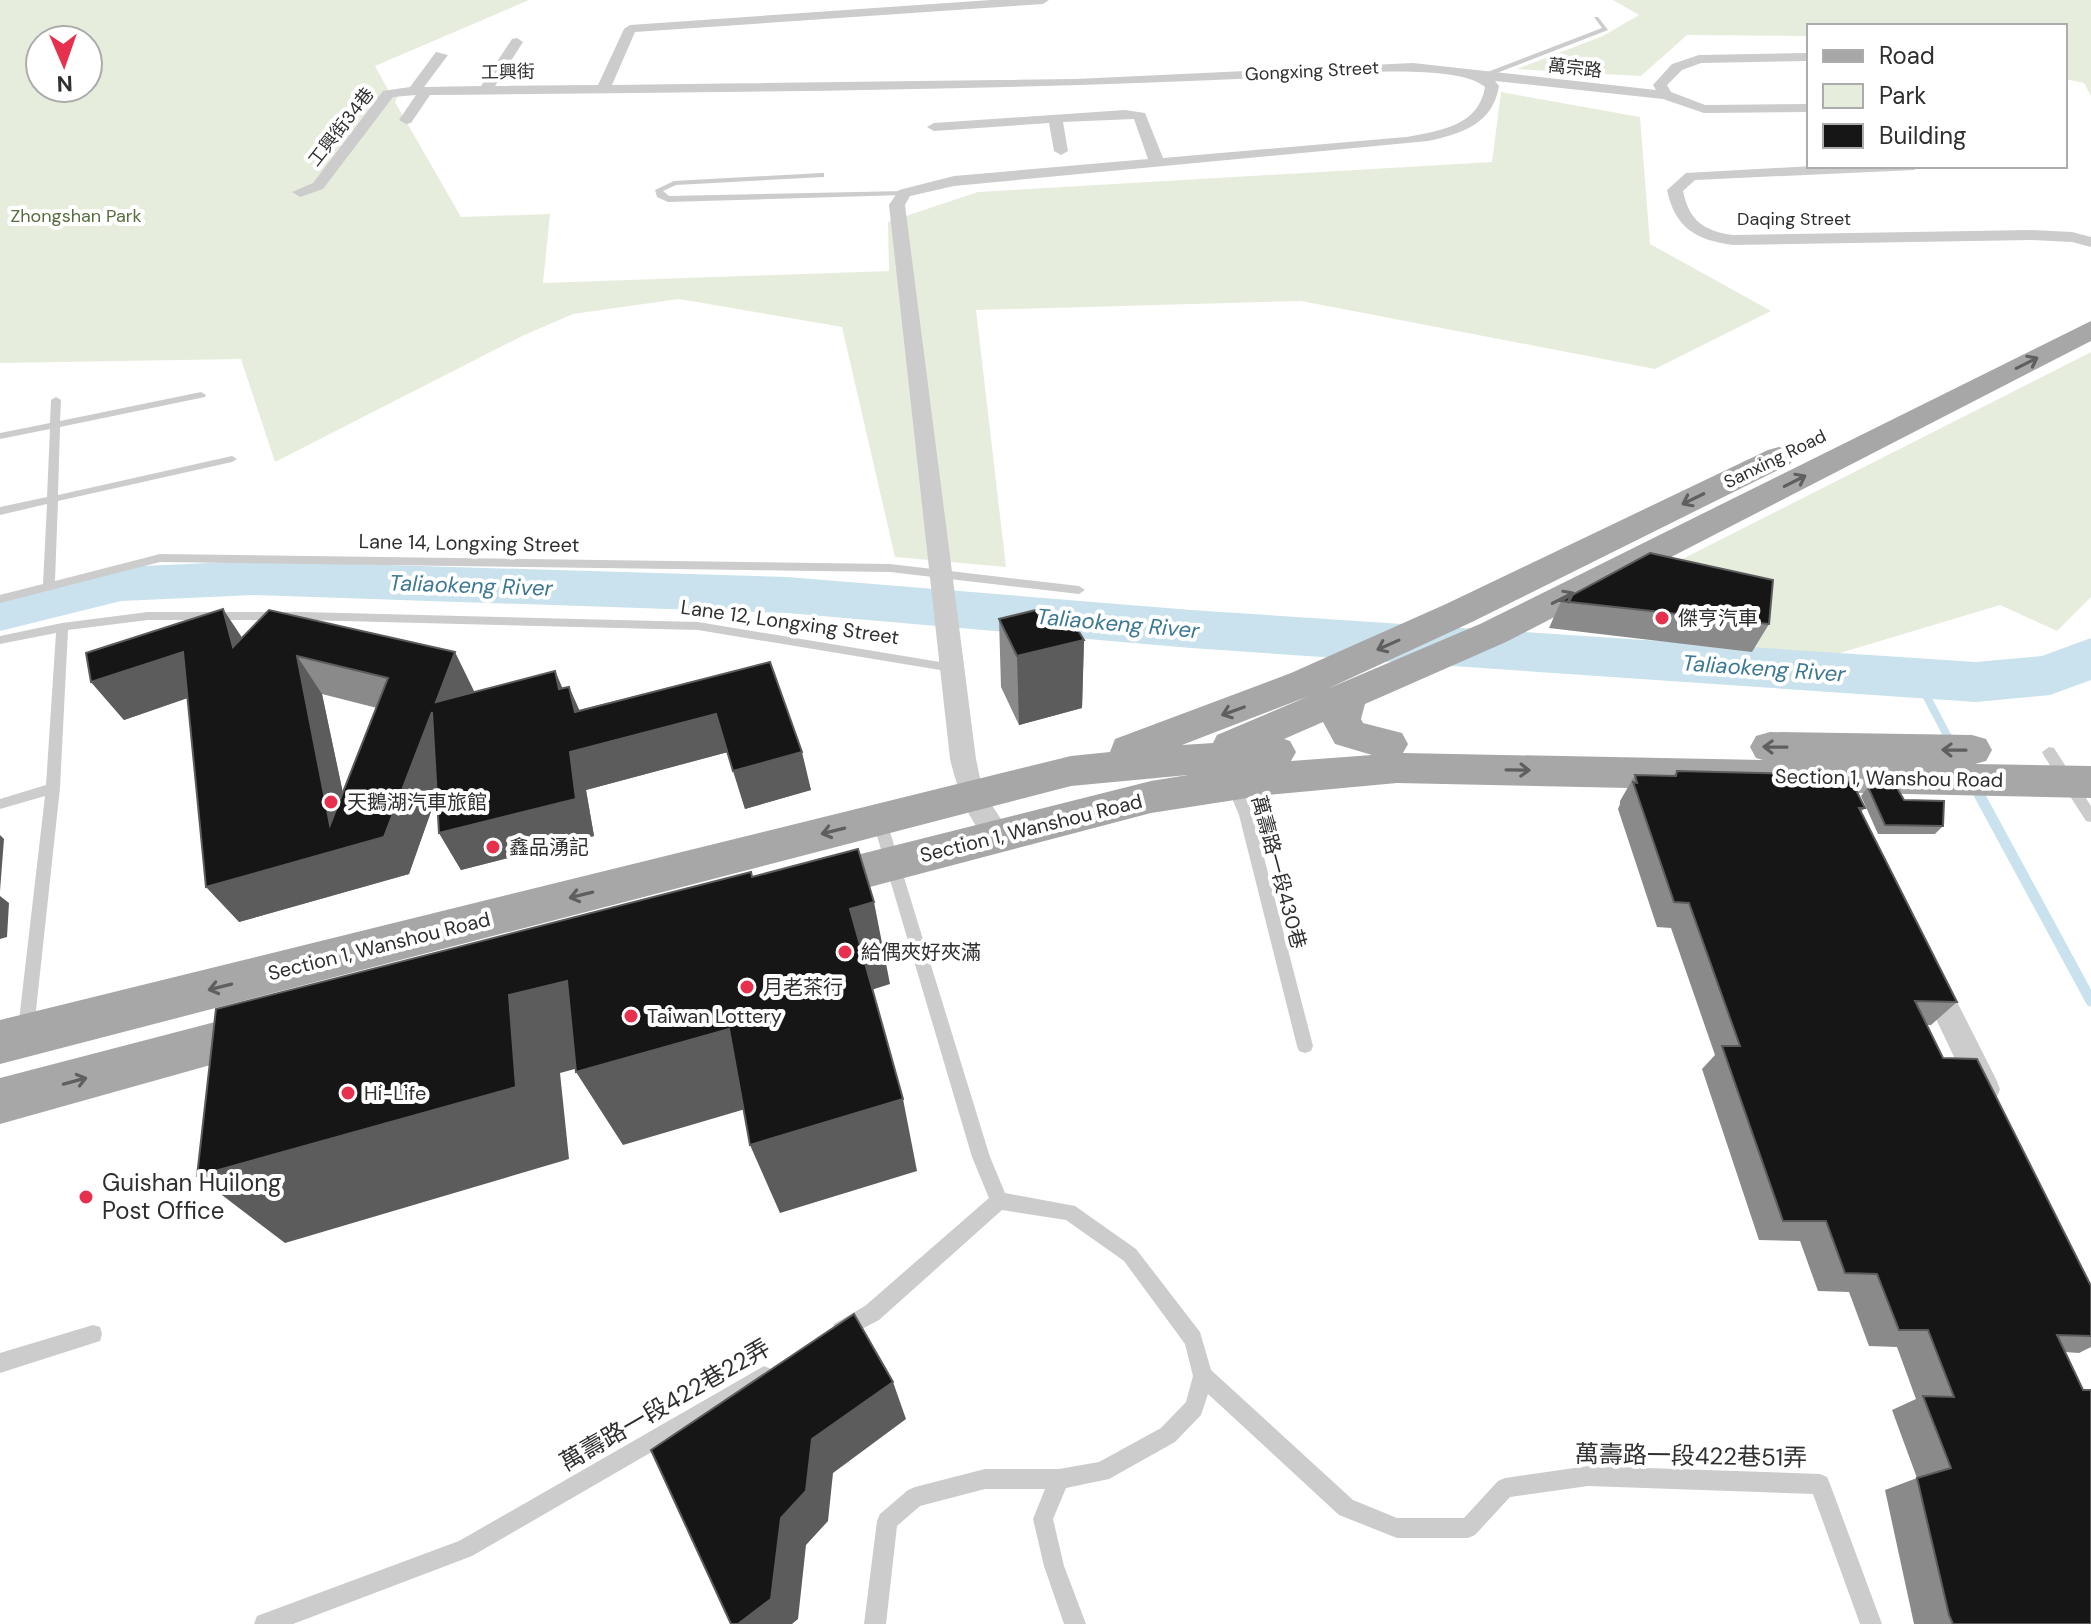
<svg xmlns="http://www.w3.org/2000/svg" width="2091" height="1624" font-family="'DM Sans','Noto Sans TC',sans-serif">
	<rect width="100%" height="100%" fill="#fff"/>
	<path fill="#e7eddd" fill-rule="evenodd" d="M0 0H529L375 66 391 95H398L395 102 461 217 550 214 543 283 889 271 888 222 978 192 1492 162 1501 92 1640 117 1650 244 1771 311 1655 369 1301 301 976 310 1006 567 895 557 842 327 679 299 573 314 522 336 275 462 241 359 0 363ZM40 40H88V88H40Z
		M1613 0H2091V96L2084 83 2065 79V26H1809V36L1687 35 1641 76 1517 69 1603 36 1639 15Z
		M2091 352V597L2057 631 2000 605 1820 659 1755 653 1760 605 1643 579Z"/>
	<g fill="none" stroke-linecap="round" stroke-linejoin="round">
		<path stroke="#c9e2ed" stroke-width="8" d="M1917 678 1950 741"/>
		<path stroke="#c9e2ed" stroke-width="11" d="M1949 739 1953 746
			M1974 785 2091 1001"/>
		<path fill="#c9e2ed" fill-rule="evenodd" d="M254 561 787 577 1191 610 1976 662 2042 656 2091 638V680L2050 695 1976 702 1191 648 787 613 254 595 121 601 0 631V595L121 567Z"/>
		<path fill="#ccc" fill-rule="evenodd" d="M1594 17H1598L1608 30 1484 78 1477 76 1602 28Z
			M821 173H824V177L676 185 663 191 669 196 904 191 908 193 904 195 668 202 657 197 655 190 674 181Z
			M201 392 206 395 205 397 60 427 58 495 232 456 237 459 232 462 58 501 55 581 160 554 890 564 1079 586 1085 590 1079 594 890 572 160 562 0 603V595L43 584 47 504 0 515V507L47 497 50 429 0 439V433L50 423 51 400 56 397 61 400 60 421Z
			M148 612H303L698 622 952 664 958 668 952 672 698 630 303 620H148L68 630 60 788 34 1029 32 1034 26 1036 20 1034 18 1029 45 796 0 809V799L46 785 56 633 0 644V636L62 623Z
			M2049 747 2054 748 2091 806V822L2086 821 2044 756 2042 752Z
			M1233 779 1238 780 1253 815 1313 1046 1311 1051 1305 1053 1299 1051 1297 1046 1239 815 1226 784Z
			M879 814 884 815 886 819 990 1157 1005 1193 1075 1206 1136 1249 1200 1332 1211 1370 1353 1500 1397 1518H1464L1498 1481 1505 1478 1588 1466 1820 1474 1827 1477 1830 1484 1882 1624H1860L1813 1494 1588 1486 1510 1497 1475 1535 1468 1538H1397L1339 1515 1208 1394 1201 1415 1175 1442 1109 1479 1066 1488 1053 1519 1064 1566 1086 1624H1064L1044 1566 1033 1519 1045 1489H985L920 1506 897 1526 886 1624H864L877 1521 880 1514 908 1490 915 1487 985 1469H1059L1099 1462 1161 1428 1186 1402 1193 1376 1185 1344 1124 1261 1066 1220 1002 1210 879 1320 841 1340 834 1338 832 1331 834 1324 865 1306 989 1198 972 1157 872 819 874 815Z
			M93 1325 100 1327 102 1334 100 1341 0 1373V1353Z
			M764 1366 771 1369 774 1376 771 1383 472 1556 293 1624H254L257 1616 265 1613 459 1541Z"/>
		<path fill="#ccc" fill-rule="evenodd" d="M991 0H1049L1043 4 635 32 612 85 1076 79 1413 63 1656 90 1653 85 1672 64 1699 55 1809 53V61L1701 63 1682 70 1667 85 1671 92 1705 105 1809 104V112L1704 113 1663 99 1495 81 1499 86C1493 124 1461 134 1428 141L954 186 910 196 905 205 976 759 983 792 1011 834 1007 841C975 852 956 783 950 759L889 205 899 190 954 176 1148 159 1134 119 1063 122 1068 151 1061 155 1054 151 1049 123 934 131 927 127 934 123 1125 110 1145 113 1163 158 1406 137C1439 131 1479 126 1485 87 1456 61 1324 75 1283 77 999 91 714 92 430 95L411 123 406 124 399 120 416 95 393 97 323 189 300 197 292 192 313 183 383 91 410 87 436 52 448 55 424 87 481 86 512 39 517 38 523 42 495 86 598 85 624 29 630 25Z
			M1813 166H1921L1914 170 1695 180 1683 191C1689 220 1703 231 1733 235L2031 230 2072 232 2091 237V247L2072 242 2031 240 1733 245C1696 240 1675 228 1667 190L1686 173Z
			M1932 969 1942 972 1996 1079 2000 1089 1996 1099 1985 1103 1974 1099 1918 981 1922 972Z"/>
		<path fill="#a7a7a7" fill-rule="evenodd" d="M2091 321V341L1506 642 1365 704 1361 719 1363 723 1402 733 1408 744 1403 753 1763 760 1756 758 1750 747 1756 736 1770 732 1972 735 1986 739 1992 750 1986 761 1975 764 2091 766V798L1397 783 1267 795 1151 813 809 903 793 898 787 885 793 872 809 867 1151 781 1188 775 1071 786 0 1064V1020L1071 756 1110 752 1115 739 1291 673 1446 604 1768 450 1779 447 1790 450 1795 457 1790 464 1472 622 1327 689 1480 624ZM1309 696 1217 735 1213 743 1182 745ZM1323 722 1335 744 1372 755 1291 761 1296 752 1290 741 1284 739Z
			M265 1009 282 1015 289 1030 282 1045 0 1124V1078Z"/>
	</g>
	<path fill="#8a8a8a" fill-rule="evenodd" d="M1561 601 1769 624 1752 652 1549 628Z
		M999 619 1041 620 1084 640 1082 708 1019 725 1001 687Z
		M242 637 474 691V692L555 671 562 688 569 687 579 710 770 662 811 790 745 809 728 752 586 790 594 836 461 870 439 833 436 796 409 874 239 922 187 698 124 720 91 682ZM322 694 377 708 343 794Z
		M1677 771 1807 781 1865 808 1861 812 1957 1002 1931 1025H1927L1943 1058 2091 1286V1347L2079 1353 2065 1352 2091 1624H1914L1885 1490 1917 1478 1892 1410 1916 1399 1897 1347 1869 1346 1849 1292 1818 1291 1800 1241 1759 1240 1702 1069 1715 1055 1671 928 1657 927 1618 809 1620 804V801L1635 775 1673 776Z
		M1868 787 1904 800 1943 826 1935 834H1878L1861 796Z"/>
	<path fill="#5c5c5c" d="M223 609 249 648 233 647Z
		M1084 640 1082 708 1019 725 1017 656Z
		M183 652 211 690 124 720 91 682Z
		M455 652 474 691 457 740 436 702Z
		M297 656 322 694 354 845 432 712 453 750 409 874 239 922 206 887Z
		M555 671 572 710 559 689Z
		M569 687 586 725 716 714 728 752 586 790 594 836 461 870 439 833 570 752 575 712Z
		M802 752 811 790 745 809 733 771Z
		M0 835 4 839 0 891Z
		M0 896 9 903 7 937 0 939Z
		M874 902 890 984 868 991 850 909Z
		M567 981 612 1059 560 1073 569 1159 285 1243 197 1176 509 995Z
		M729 1029 759 1105 623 1145 576 1072Z
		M903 1099 917 1171 780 1213 750 1145Z
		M893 1382 906 1419 833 1473 828 1521 806 1545 798 1619 792 1624H738L812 1439Z"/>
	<path fill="#161616" stroke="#5c5c5c" stroke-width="2" fill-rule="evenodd" d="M1650 553 1773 580 1769 624 1561 601Z
		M223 609 233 647 269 610 455 652 436 702 555 671 559 689 569 687 575 712 770 662 802 752 733 771 716 714 570 752 576 799 439 833 432 712 384 837 206 887 183 652 91 682 86 653ZM297 656 388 678 330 825Z
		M1036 610 1041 620 1068 614 1084 640 1017 656 999 619Z
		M1677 771 1804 774 1807 781 1852 782 1865 808H1859L1957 1002 1915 1001 1943 1058 1977 1059 2091 1286V1336L2057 1335 2083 1390H2091V1624H1953L1949 1615 1917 1478 1951 1468 1923 1396 1954 1397 1928 1330H1899L1877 1274 1845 1273 1826 1221H1783L1722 1046H1740L1689 903 1674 902 1633 782 1637 783 1635 775 1676 776Z
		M1868 787 1897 788 1904 800 1944 801 1943 826 1885 825Z
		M858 849 874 902 850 909 903 1099 750 1145 729 1029 576 1072 567 981 509 995 516 1087 197 1176 216 1009 751 872 752 877Z
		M854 1314 893 1382 812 1439 806 1491 781 1518 771 1599 738 1624H731L651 1450Z"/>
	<defs><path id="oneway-shaft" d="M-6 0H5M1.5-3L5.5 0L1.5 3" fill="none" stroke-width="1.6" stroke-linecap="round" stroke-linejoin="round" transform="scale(2)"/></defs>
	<g stroke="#5f5f5f">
		<use href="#oneway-shaft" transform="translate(2027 363) rotate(-27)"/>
		<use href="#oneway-shaft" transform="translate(1795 481) rotate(-27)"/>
		<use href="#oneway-shaft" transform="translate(1693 499) rotate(154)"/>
		<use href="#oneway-shaft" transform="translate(1563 598) rotate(-27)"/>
		<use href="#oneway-shaft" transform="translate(1388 645) rotate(156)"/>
		<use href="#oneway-shaft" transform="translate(1233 711) rotate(160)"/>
		<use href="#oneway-shaft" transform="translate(1775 747) rotate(-179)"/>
		<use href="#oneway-shaft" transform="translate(1954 750) rotate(-179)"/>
		<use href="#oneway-shaft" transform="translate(1518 770) rotate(1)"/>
		<use href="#oneway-shaft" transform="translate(833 831) rotate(166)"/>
		<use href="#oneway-shaft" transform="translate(581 895) rotate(166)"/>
		<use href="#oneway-shaft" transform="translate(220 987) rotate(166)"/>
		<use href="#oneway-shaft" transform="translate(75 1081) rotate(-15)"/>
	</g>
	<g fill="#e7304d" stroke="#fff" stroke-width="3">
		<circle cx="1662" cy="618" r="8"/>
		<circle cx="331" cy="802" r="8"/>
		<circle cx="493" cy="847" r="8"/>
		<circle cx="845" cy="952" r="8"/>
		<circle cx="747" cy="987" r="8"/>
		<circle cx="631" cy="1016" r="8"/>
		<circle cx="348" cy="1093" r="8"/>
		<circle cx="86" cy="1197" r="8"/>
	</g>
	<g text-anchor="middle" stroke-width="8" stroke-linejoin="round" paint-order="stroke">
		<g font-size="18" fill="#2f2f2f" stroke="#fff">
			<text transform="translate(1575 68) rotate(6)" y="6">萬宗路</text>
			<text transform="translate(1312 71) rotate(-3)" y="6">Gongxing Street</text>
			<text transform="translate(508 72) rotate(-1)" y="6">工興街</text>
			<text transform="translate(341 127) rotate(-52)" y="6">工興街34巷</text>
			<text x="1794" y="225">Daqing Street</text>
			<text transform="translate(1775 459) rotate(-26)" y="6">Sanxing Road</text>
		</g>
		<g font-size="18" fill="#566c3c" stroke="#fff">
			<text x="76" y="222">Zhongshan Park</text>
		</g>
		<g font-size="20" fill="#2f2f2f" stroke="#fff">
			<text transform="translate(469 543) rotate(1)" y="7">Lane 14, Longxing Street</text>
			<text transform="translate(790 622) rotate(8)" y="7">Lane 12, Longxing Street</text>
			<text transform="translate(1889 778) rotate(1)" y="7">Section 1, Wanshou Road</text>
			<text transform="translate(1031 828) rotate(-14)" y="7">Section 1, Wanshou Road</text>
			<text transform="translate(1279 872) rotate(75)" y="7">萬壽路一段430巷</text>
			<text transform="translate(379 946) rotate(-14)" y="7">Section 1, Wanshou Road</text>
		</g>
		<g font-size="20" fill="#2f2f2f" stroke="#fff" text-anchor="start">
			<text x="1678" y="625">傑亨汽車</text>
			<text x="347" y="809">天鵝湖汽車旅館</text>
			<text x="509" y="854">鑫品湧記</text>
			<text x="861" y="959">給偶夾好夾滿</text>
			<text x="763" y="994">月老茶行</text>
			<text x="647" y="1023">Taiwan Lottery</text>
			<text x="364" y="1100">Hi-Life</text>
		</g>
		<g font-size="22" font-style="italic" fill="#3c7893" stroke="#fff">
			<text transform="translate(471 585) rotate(2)" y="8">Taliaokeng River</text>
			<text transform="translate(1118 623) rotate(5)" y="8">Taliaokeng River</text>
			<text transform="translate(1764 668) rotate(4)" y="8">Taliaokeng River</text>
		</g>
		<g font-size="24" fill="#2f2f2f" stroke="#fff" text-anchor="start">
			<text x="102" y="1191">Guishan Huilong<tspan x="102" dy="28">Post Office</tspan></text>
		</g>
		<g font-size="24" fill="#2f2f2f" stroke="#fff">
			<text transform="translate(665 1405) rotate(-30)" y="8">萬壽路一段422巷22弄</text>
			<text transform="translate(1691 1456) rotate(1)" y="8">萬壽路一段422巷51弄</text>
		</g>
	</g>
	<rect x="1807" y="24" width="260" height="144" fill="#ffffff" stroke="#acacac" stroke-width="2"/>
	<rect x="1823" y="50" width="40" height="12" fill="#a7a7a7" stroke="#acacac" stroke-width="2"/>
	<text x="1879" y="64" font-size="24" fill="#2f2f2f">Road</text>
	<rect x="1823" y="84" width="40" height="24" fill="#e7eddd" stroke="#acacac" stroke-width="2"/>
	<text x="1879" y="104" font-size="24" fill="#2f2f2f">Park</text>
	<rect x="1823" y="124" width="40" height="24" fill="#161616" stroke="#acacac" stroke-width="2"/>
	<text x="1879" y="144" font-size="24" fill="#2f2f2f">Building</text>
	<g transform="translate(64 64) rotate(178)"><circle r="38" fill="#ffffff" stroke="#acacac" stroke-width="2"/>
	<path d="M0-6L14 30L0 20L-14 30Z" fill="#e7304d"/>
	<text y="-12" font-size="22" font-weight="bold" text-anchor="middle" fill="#2f2f2f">N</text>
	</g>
</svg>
